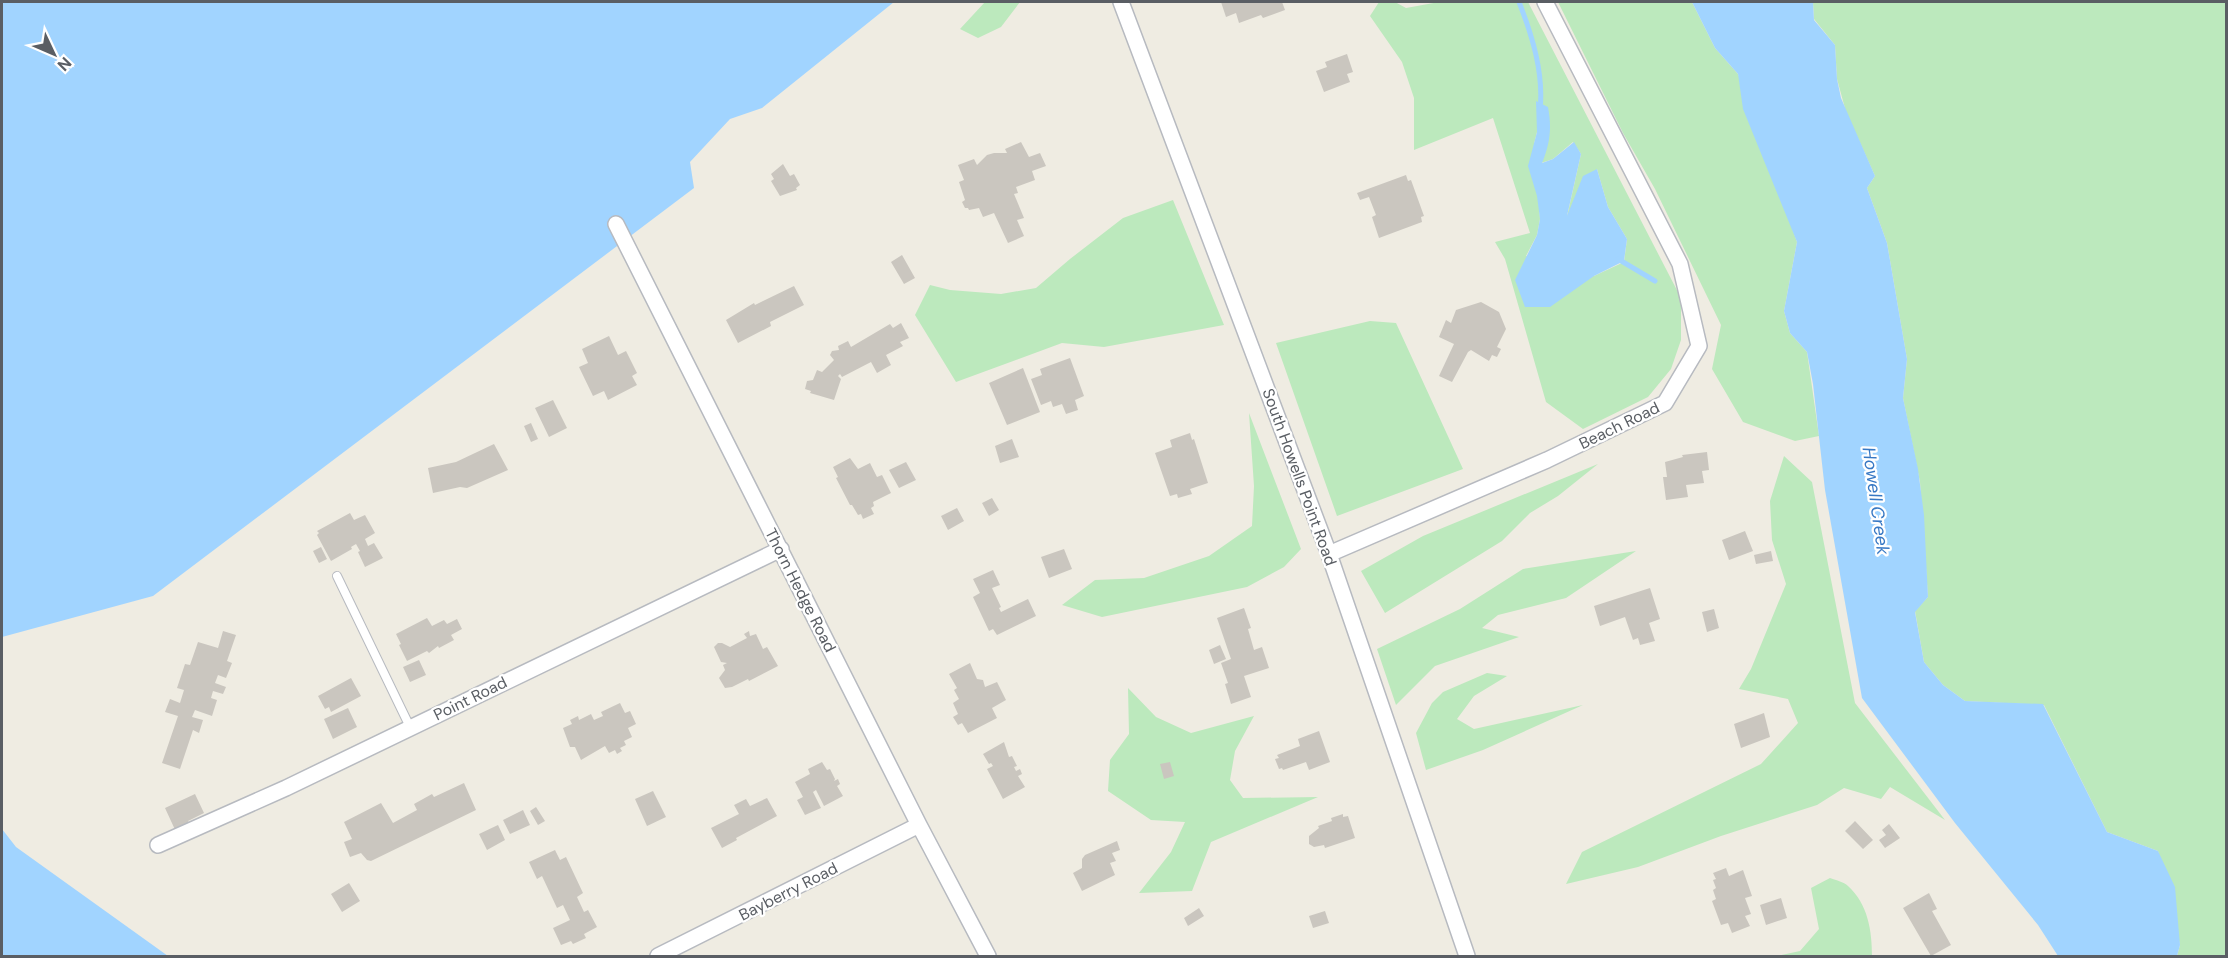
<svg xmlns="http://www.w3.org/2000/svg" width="2228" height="958" font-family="'DM Sans',sans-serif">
	<rect width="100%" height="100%" fill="#efece2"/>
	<path fill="#bce9bd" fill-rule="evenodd" d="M985 2H1020L1001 27 978 38 960 29Z
		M1379 2H1395L1406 8 1439 2H1528L1681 298V340L1671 369 1648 397 1583 429 1546 402 1505 259 1495 242 1530 233 1493 118 1414 150V98L1402 62 1370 16ZM1537 102 1541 163 1553 159 1573 142 1581 154 1566 221 1597 169 1608 207 1627 239 1624 262 1594 276 1526 256 1537 235 1540 219 1534 144 1537 132Z
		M1558 2H1692L1715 48 1738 74 1797 242 1784 311 1790 333 1807 352 1819 436 1795 441 1743 422 1712 369 1721 325 1655 189 1623 133Z
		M1813 2H2226V956H2177L2180 945 2158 851 2107 832 2044 705 1965 701 1943 685 1924 662 1915 611 1928 597 1920 482 1903 398 1907 359 1887 243 1867 188 1875 176 1846 112 1837 79 1835 45 1814 19Z
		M1173 200 1224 325 1104 347 1062 343 956 382 915 315 930 285 950 290 1001 294 1036 288 1070 259 1123 218Z
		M1370 321 1396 323 1463 469 1337 516 1276 343Z
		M1249 413 1301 549 1284 567 1247 587 1102 617 1062 605 1095 580 1144 578 1209 556 1252 526 1254 486Z
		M1784 456 1812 482 1855 703 1945 820 1890 787 1881 799 1844 788 1817 805 1721 836 1638 867 1566 884 1582 852 1761 764 1798 723 1788 699 1739 689 1751 669 1786 584 1772 540 1770 501Z
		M1598 464 1558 496 1530 513 1502 541 1385 613 1361 571 1423 536Z
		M1636 551 1566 598 1498 615 1482 628 1519 637 1435 666 1396 705 1377 649 1460 609 1523 569Z
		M1487 673 1507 676 1474 696 1457 719 1474 729 1583 705 1483 750 1426 770 1416 733 1432 703 1443 692Z
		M1128 688 1156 717 1191 733 1254 716 1235 751 1230 780 1243 798 1318 797 1211 842 1192 891 1139 893 1171 852 1185 822 1151 820 1108 791 1110 760 1129 734Z
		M1830 878C1835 880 1844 882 1848 886 1868 904 1872 931 1872 956H1777L1800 951 1819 929 1811 888Z"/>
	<path fill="#a1d4ff" d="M2 2H894L762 108 730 119 690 162 694 188 153 596 2 637Z
		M1692 2H1813L1814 20 1835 45 1837 79 1841 98 1875 176 1867 188 1887 243 1907 359 1903 398 1918 469 1924 515 1928 597 1915 612 1924 662 1943 685 1965 701 2043 704 2107 832 2158 851 2175 887 2180 945 2177 956H2058L2038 925 1955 823 1862 698 1825 490 1813 384 1807 352 1790 333 1784 311 1797 242 1743 109 1738 74 1715 48Z
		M1536 101 1548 107C1552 128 1550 144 1542 163L1553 159 1574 142 1581 154 1567 216 1583 176 1597 169 1608 207 1627 239 1624 261 1594 276 1550 307H1525L1515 280 1537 235 1540 219 1537 196 1528 166 1537 132Z
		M2 829 16 847 168 956H2Z"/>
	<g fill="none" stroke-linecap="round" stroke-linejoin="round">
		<path stroke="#a1d4ff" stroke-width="5" d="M1519 2C1532 35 1544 73 1540 110
			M1618 259 1655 281"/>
	</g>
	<path fill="#cac6bf" d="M1221 2H1282L1285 10 1263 18 1261 15 1239 23 1236 13 1226 17Z
		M1347 54 1353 72 1347 74 1350 82 1324 92 1316 71 1327 67 1325 62Z
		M1021 142 1029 157 1040 153 1046 166 1032 171 1035 180 1016 187 1018 193 1014 194 1024 218 1017 220 1024 236 1008 243 994 213 983 217 979 208 969 210 968 208H965L962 202 965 200 959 182 964 180 958 165 974 159 977 165 987 155 994 153H1007L1005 149Z
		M783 164 790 176 794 174 800 185 796 188 797 190 780 196 771 181 774 179 771 174Z
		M1406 175 1408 181 1411 180 1424 216 1421 217 1422 222 1379 238 1372 217 1376 215 1369 197 1360 200 1357 193Z
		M902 255 915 278 904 284 891 262Z
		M794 286 804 305 770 322 771 326 738 343 726 320 754 303 755 305Z
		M1481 302 1499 312 1506 329 1497 347 1501 349 1497 357 1492 355 1489 361 1471 350 1468 352 1452 382 1439 376 1454 344 1439 337 1446 320 1451 323 1456 310Z
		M901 323 909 338 900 342 903 346 886 355 891 365 877 373 871 362 842 377 840 374 838 376 841 379 834 400 810 393 811 391 805 389 807 381 813 380 817 370 822 372 834 360 830 355 832 351 839 350 838 346 848 341 851 347 890 324 893 328Z
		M609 336 618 355 626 351 637 373 632 376 637 385 608 400 604 391 593 396 579 367 588 363 582 349Z
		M1070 358 1084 396 1075 400 1078 410 1066 414 1062 404 1053 407 1051 401 1041 405 1031 379 1042 375 1040 369Z
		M1023 368 1040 412 1007 425 989 383Z
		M553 400 567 428 549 437 535 408Z
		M531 423 538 439 531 442 524 426Z
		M1190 433 1192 440 1194 439 1208 483 1190 489 1192 494 1178 498 1177 494 1170 496 1155 453 1172 447 1170 440Z
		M1012 439 1019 457 1000 463 995 446Z
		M494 444 508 470 467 488 460 487 433 493 428 468 456 462Z
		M1707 452 1709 470 1702 471 1704 483 1686 485 1688 497 1666 500 1663 477H1667L1665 462 1683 457 1682 455Z
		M850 458 858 469 870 463 877 477 882 475 891 493 873 502 874 506 871 508 874 514 863 519 861 514 858 515 852 505H850L836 478 838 477 833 467Z
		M906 462 916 480 899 488 889 470Z
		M992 498 999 510 989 516 982 503Z
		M957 508 964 521 948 530 941 516Z
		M350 513 354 520 365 515 375 533 365 539 368 546 374 543 383 558 365 567 358 552 360 551 356 544 351 547 352 549 331 561 317 535 319 533 317 531Z
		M1745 531 1753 551 1729 560 1722 540Z
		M321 547 327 559 319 563 313 551Z
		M1064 549 1072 569 1049 578 1041 557Z
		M1771 551 1773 561 1756 564 1754 555Z
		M993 570 1000 585 992 588 1001 607 999 608 1001 612 1028 599 1036 616 997 635 993 629 989 631 973 597 980 593 973 579Z
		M1650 588 1660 619 1649 623 1655 641 1640 645 1638 638 1633 640 1625 617 1600 626 1594 606Z
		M1244 608 1251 628 1248 629 1254 650 1262 647 1269 668 1244 676 1251 697 1231 704 1225 684 1228 683 1221 663 1231 659 1217 618Z
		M1714 609 1719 628 1707 632 1702 612Z
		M427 618 432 626 444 620 447 624 457 619 462 629 451 635 454 640 439 648 438 646 429 653 427 651 407 661 399 645 401 644 396 634Z
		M223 631 236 635 227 661 232 663 226 678 218 675 215 683 226 687 223 694 213 691 211 698 217 700 212 716 195 710 192 717 203 720 199 733 193 730 180 769 162 763 178 716 165 712 170 699 180 703 184 690 177 688 185 664 190 665 198 642 218 648Z
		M749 631 750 636 756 634 763 649 767 647 778 666 749 681 748 679 732 687 725 688 719 678 725 670 723 665 727 663 721 662 714 647 718 643H722L730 647 747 638 744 634Z
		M1220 645 1226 659 1214 664 1209 650Z
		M419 660 426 675 410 682 403 667Z
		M970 663 977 679 983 680 985 687 997 682 1006 700 992 708 997 718 968 733 962 723 958 725 953 717 958 714 953 703 959 699 954 690 957 688 949 674Z
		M351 678 361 696 331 712 329 707 325 709 318 696Z
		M620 703 625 713 630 711 636 724 628 728 632 737 624 741 626 745 620 748 622 751 617 754 615 750 609 753 605 746 581 760 575 747H570L563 728 572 724 570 720 578 716 579 720 591 714 594 720 603 716 601 712Z
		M348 708 357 727 333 739 324 719Z
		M1764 713 1770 737 1741 748 1734 724Z
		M1319 731 1330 762 1309 770 1306 762 1283 770 1282 768 1279 769 1275 759 1279 758 1277 755 1300 746 1298 739Z
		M1004 742 1009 757 1012 756 1017 766 1014 767 1016 771 1020 769 1022 774 1018 776 1025 787 1003 799 987 769 993 766 991 763 989 764 983 754Z
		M822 762 827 770 830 769 835 779 834 781 838 779 840 784 837 786 843 796 824 806 816 790 813 792 821 808 805 815 797 800 803 797 795 782 810 774 808 769Z
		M1170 762 1174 776 1164 779 1160 764Z
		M464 783 476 810 371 861 367 860 361 853 350 857 344 842 352 839 344 822 381 803 393 823 417 810 414 804 432 794 434 797Z
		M653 791 666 817 647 826 635 799Z
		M195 794 204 813 188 821 191 827 177 834 165 808Z
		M767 798 777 816 736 838 737 840 722 848 711 828 739 814 734 805 746 799 750 806Z
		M536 807 545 821 538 825 530 811Z
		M523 810 530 825 510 834 503 820Z
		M1343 814V817L1348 816 1355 838 1325 848 1324 845 1314 847 1309 844V836L1319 828 1318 826 1332 821 1331 818Z
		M1855 821 1873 840 1863 849 1845 831Z
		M1889 824 1900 838 1885 848 1879 840 1886 835 1882 830Z
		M498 825 505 840 487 850 479 834Z
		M1117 841 1120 850 1112 853 1116 861 1110 863 1115 875 1082 891 1073 873 1082 868V859L1085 855Z
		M555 850 560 860 566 857 583 893 577 897 584 912 588 910 597 927 584 934 586 938 573 944 571 941 561 945 553 928 570 920 563 905 557 908 542 876 537 879 529 862Z
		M1726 868 1729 876 1743 870 1752 896 1745 898 1751 914 1745 916 1750 926 1732 933 1728 923 1721 925 1712 901 1716 899 1713 890 1716 888 1713 880 1716 879 1713 873Z
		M349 883 360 901 342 912 331 894Z
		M1929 893 1937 909 1932 911 1951 945 1931 956 1903 908Z
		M1781 898 1787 918 1766 925 1760 905Z
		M1199 908 1204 916 1188 926 1184 918Z
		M1325 911 1329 923 1313 928 1309 916Z"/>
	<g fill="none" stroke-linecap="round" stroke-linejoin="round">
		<defs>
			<path id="lane" d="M337 576 410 727"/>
			<path id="street" d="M1121 2 1329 554 1467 956
				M616 224 919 825 988 956
				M1329 554 1547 460 1665 403 1699 346 1680 264 1545 2
				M158 845 286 788 781 549
				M658 956 919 825"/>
		</defs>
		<use href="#lane" stroke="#b7bac0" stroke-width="10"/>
		<use href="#street" stroke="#b7bac0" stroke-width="18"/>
		<use href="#lane" stroke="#fff" stroke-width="8"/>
		<use href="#street" stroke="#fff" stroke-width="15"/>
	</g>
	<g text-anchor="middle" stroke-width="4.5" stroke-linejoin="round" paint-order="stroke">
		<g font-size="16" fill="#5a5e64" stroke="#fff">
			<text transform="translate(1619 425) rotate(-26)" y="6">Beach Road</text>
			<text transform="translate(1300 477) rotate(70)" y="6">South Howells Point Road</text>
			<text transform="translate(801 590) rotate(63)" y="6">Thorn Hedge Road</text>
			<text transform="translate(470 698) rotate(-26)" y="6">Point Road</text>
			<text transform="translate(788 891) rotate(-27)" y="6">Bayberry Road</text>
		</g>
		<g font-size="18" font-style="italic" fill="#3778c4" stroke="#fff">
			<text transform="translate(1876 501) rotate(82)" y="6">Howell Creek</text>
		</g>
	</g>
	<rect width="2228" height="958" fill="none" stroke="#5a5e64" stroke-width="6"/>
	<g transform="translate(54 54) rotate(134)" stroke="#ffffff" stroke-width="4.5" paint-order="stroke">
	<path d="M0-4.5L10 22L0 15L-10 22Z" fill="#5a5e64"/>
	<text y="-9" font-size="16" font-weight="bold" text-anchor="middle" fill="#5a5e64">N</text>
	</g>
</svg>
